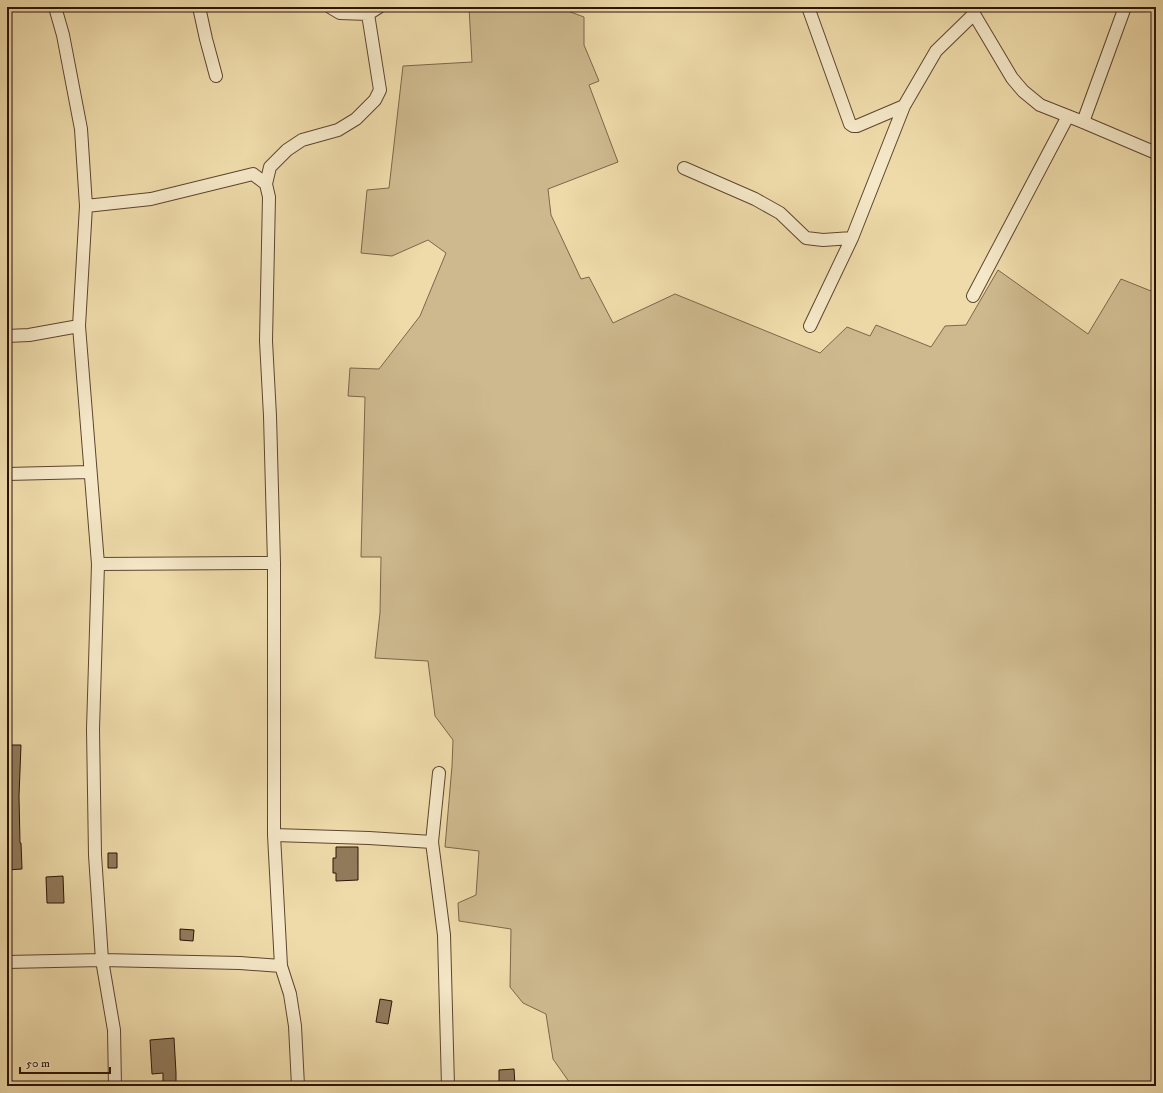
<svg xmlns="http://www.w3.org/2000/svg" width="1163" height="1093" font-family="'IM FELL DW Pica',serif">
	<rect width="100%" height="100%" fill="#efdbaa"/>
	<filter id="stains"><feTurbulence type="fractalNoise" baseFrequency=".005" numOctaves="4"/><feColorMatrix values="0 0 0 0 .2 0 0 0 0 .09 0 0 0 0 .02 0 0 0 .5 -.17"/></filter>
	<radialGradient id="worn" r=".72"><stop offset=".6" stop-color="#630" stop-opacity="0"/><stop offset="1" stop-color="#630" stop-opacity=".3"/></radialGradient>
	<path fill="#ceb98e" stroke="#7d664a" d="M469 7H557L584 17V45L599 81 589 85 618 162 548 189 551 215 581 279 589 277 613 323 675 294 820 353 847 327 870 336 876 325 931 347 945 326 966 325 998 270 1088 334 1121 279 1151 291 1156 285V1086H572L553 1059 546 1014 523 1003 510 987 511 929 459 921 458 903 476 895 479 851 445 847 452 766 453 740 435 716 428 661 375 658 380 613 381 557H361L365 397 348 396 350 368 379 369 420 316 446 253 428 240 392 256 361 253 367 190 389 188 403 66 472 62Z"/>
	<path fill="#917b5c" stroke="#2c1307" d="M7 745H21L19 796 20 843H21L22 869 7 870Z
		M336 847H358V880L336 881V873H333V858H336Z
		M108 853H117V868H108Z
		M63 876 64 903H47L46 877Z
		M180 929 194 930 193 941 180 940Z
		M380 999 392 1001 388 1024 376 1022Z
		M174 1038 176 1073V1086H163V1073L152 1074 150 1040Z
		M514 1069 515 1086H499V1070Z"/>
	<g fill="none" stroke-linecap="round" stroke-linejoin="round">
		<defs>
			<path id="street" d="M55 7 63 35 81 129 86 206 79 326 98 564 93 729 95 855 102 960 114 1030 115 1086
				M199 7 206 39 216 76
				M330 7 340 13 368 14 379 7
				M808 7 850 124 853 126H857L904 106
				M972 8 974 14 1012 78 1023 91 1040 105 1083 122 1156 153
				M1083 122 1125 7
				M684 168 755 199 780 213 806 238 823 240 852 238
				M86 206 151 199 253 174 266 184
				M973 296 1068 116
				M810 326 852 238 904 106 936 51 974 14
				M7 336 29 335 79 326
				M7 474 90 472
				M98 564 274 563
				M439 773 432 842 444 935 448 1086
				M274 835 369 838 432 842
				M7 962 102 960 240 963 281 966 290 994 295 1026 298 1086
				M281 966 274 835V563L270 416 266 341 269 197 266 184 270 167 287 150 302 140 338 130 356 119 375 100 380 90 368 14"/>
		</defs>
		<use href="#street" stroke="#5d4530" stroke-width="14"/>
		<use href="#street" stroke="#f5e8c8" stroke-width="12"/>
	</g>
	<rect width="1163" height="1093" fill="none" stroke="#efdbaa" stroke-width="24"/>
	<rect x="8" y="8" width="1147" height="1077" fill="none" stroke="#2c1307" stroke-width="2"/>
	<rect x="12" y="12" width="1139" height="1069" fill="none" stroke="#2c1307"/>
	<path d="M20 1067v6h90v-6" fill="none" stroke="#2c1307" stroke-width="2"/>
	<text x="26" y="1067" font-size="12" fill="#2c1307" stroke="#f5e8c8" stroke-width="3" paint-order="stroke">50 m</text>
	<rect width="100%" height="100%" filter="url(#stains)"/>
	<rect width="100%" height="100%" fill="url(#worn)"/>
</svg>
